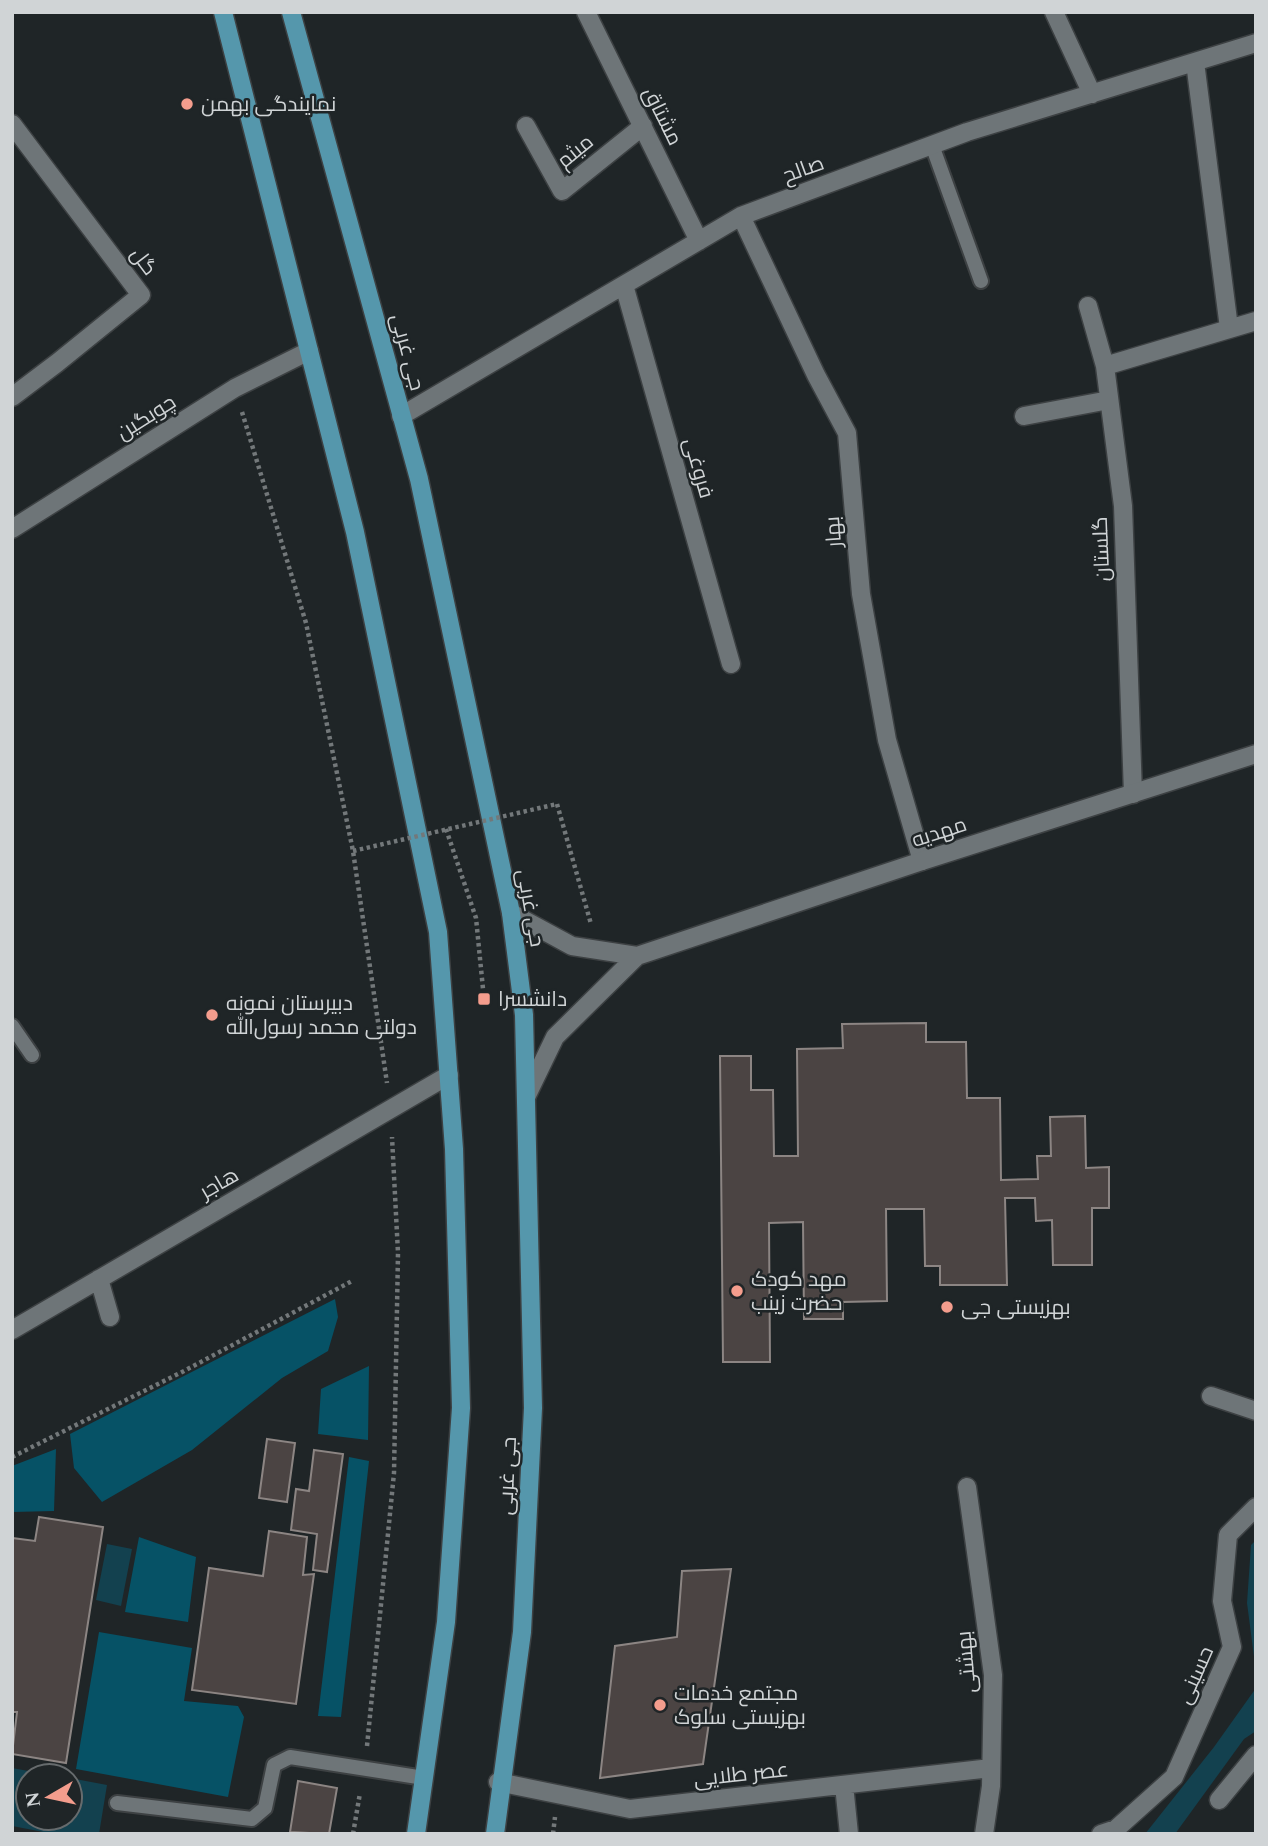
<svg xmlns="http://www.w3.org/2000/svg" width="1268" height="1846" font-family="Spectral,Cairo,serif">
	<rect width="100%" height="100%" fill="#1f2527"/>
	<path fill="#13414f" d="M1256 1540V1672L1247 1603 1251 1545Z
		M107 1544 132 1549 121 1606 96 1600Z
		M1256 1688V1731L1244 1739 1175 1834H1145L1214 1747Z
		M12 1768 56 1776H28V1818H70V1778L107 1785 99 1834H54L12 1826Z"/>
	<path fill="#065266" d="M335 1299 338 1317 328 1351 282 1378 192 1450 102 1502 74 1468 70 1434Z
		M369 1366 368 1440 318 1434 321 1389Z
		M56 1449 54 1511 12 1512V1466Z
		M349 1457 369 1461 341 1717 318 1716Z
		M139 1537 196 1557 188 1622 125 1612Z
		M99 1632 192 1648 184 1701 238 1706 244 1717 228 1797 76 1769Z"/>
	<path fill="#4b4443" stroke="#8c8583" stroke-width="2" d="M926 1023V1042H966L967 1098H1000L1001 1180 1038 1179 1037 1156H1051L1050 1117 1085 1116 1086 1168 1109 1167V1208H1092V1265H1053L1052 1220 1036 1221 1035 1198H1005L1007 1285H940V1266H925L924 1209H886L887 1301 843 1302V1319H804L803 1222 769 1223 770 1362H723L720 1056H751V1090H773L774 1156H798L797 1049 843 1048 842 1024Z
		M267 1439 295 1443 287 1502 259 1498Z
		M314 1450 343 1454 327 1572 313 1570 317 1534 291 1530 296 1489 309 1491Z
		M39 1517 103 1527 66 1763 12 1754 17 1712H12V1538L35 1541Z
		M269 1531 307 1537 303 1575 314 1574 296 1704 192 1690 209 1568 263 1576Z
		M731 1569 703 1764 600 1778 615 1646 677 1637 682 1571Z
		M298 1781 337 1788 329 1834 290 1832Z"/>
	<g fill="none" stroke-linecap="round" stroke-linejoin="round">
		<defs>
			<path id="service" d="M932 145 981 281
				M12 1026 32 1055
				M117 1803 252 1819 265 1808 274 1765 290 1757 424 1778"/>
			<path id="minor" d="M586 12 699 241
				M1054 12 1092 94
				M1195 62 1229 328
				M12 124 141 295 57 363 12 397
				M526 126 562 191 643 126
				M741 216 816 375 847 433 861 594 887 740 922 861
				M624 285 731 664
				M1088 306 1105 366 1123 506 1133 794
				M1105 366 1256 321
				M401 416 741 216 967 132 1256 43
				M1024 416 1109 400
				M12 529 235 388 309 351
				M99 1279 110 1317
				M12 1330 449 1075
				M1211 1396 1256 1411
				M967 1487 993 1675 991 1786 984 1834
				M498 1782 630 1809 991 1768
				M844 1785 849 1834
				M1219 1800 1256 1755
				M1101 1834 1116 1829 1174 1777 1232 1647 1222 1601 1228 1535 1256 1507"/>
			<path id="tertiary" d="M511 913 572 946 637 956
				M527 1095 555 1037 637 956 922 861 1256 754"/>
			<path id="primary" d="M223 12 355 532 438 932 454 1149 461 1408 446 1622 416 1834
				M291 12 419 479 511 913 524 1015 533 1408 522 1632 495 1834"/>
		</defs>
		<use href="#service" stroke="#3d4143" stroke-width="18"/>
		<use href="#minor" stroke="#3d4143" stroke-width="21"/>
		<use href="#tertiary" stroke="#3d4143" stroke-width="21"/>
		<use href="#primary" stroke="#3d4143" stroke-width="21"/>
		<path stroke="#73787a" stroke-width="4.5" stroke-dasharray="3.5 3.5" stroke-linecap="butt" d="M242 412 306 623 353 851 387 1083
			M557 804 591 924
			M446 829 476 918 484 999
			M12 1457 184 1371 352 1281
			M367 1746 394 1473 398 1253 392 1137
			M353 1834 360 1793
			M553 1834 555 1817"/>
		<use href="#service" stroke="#6e7578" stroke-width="14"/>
		<use href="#minor" stroke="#6e7578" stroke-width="18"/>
		<use href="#tertiary" stroke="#6e7578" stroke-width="18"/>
		<use href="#primary" stroke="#5597ac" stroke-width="18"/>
		<path stroke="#73787a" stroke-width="4.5" stroke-dasharray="3.5 3.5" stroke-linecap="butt" d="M353 851 557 804"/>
	</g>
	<g fill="#f49d8d" stroke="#1f2527" stroke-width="2.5">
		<circle cx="187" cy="104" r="7"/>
		<rect x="477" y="992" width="14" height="14" rx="3.5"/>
		<circle cx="212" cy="1015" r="7"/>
		<circle cx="737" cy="1291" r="7"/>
		<circle cx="947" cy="1307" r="7"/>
		<circle cx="660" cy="1705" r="7"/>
	</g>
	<g text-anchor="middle" stroke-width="5" stroke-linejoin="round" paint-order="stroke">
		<g font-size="21" fill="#d0d4d6" stroke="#1f2527" text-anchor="start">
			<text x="201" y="111">نمایندگی بهمن</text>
			<text x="498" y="1006">دانشسرا</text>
			<text x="226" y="1010">دبیرستان نمونه<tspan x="226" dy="24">دولتی محمد رسول‌الله</tspan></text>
			<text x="751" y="1286">مهد کودک<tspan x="751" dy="24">حضرت زینب</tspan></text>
			<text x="961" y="1314">بهزیستی جی</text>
			<text x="674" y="1700">مجتمع خدمات<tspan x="674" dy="24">بهزیستی سلوک</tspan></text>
		</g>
		<g font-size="21" fill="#d0d4d6" stroke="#1f2527">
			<text transform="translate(663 116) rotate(64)" y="7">مشتاق</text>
			<text transform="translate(575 151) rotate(-39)" y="7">میثم</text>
			<text transform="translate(803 169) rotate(-20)" y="7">صالح</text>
			<text transform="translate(144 261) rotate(53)" y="7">گل</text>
			<text transform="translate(408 352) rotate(75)" y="7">جی غربی</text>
			<text transform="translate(146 417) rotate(-32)" y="7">چوبگین</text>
			<text transform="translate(699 468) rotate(74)" y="7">فروغی</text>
			<text transform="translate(833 532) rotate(-94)" y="7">بهار</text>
			<text transform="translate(1101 549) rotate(-92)" y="7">گلستان</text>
			<text transform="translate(939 832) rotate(-18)" y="7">مهدیه</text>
			<text transform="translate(531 908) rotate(80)" y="7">جی غربی</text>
			<text transform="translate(219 1183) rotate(-30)" y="7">هاجر</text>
			<text transform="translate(507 1476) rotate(-87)" y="7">جی غربی</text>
			<text transform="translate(966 1662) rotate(-95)" y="7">بهشتی</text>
			<text transform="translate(1195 1675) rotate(-66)" y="7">حسینی</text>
			<text transform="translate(741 1774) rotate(-6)" y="7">عصر طلایی</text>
		</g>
	</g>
	<rect width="1268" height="1846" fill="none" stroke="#d0d4d6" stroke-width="28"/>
	<g transform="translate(49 1797) rotate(261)"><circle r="33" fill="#1f2527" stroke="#666b6d" stroke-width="2"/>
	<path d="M0-5L12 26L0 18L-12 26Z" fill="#f49d8d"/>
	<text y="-10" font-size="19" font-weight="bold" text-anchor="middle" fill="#d0d4d6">N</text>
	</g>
</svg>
